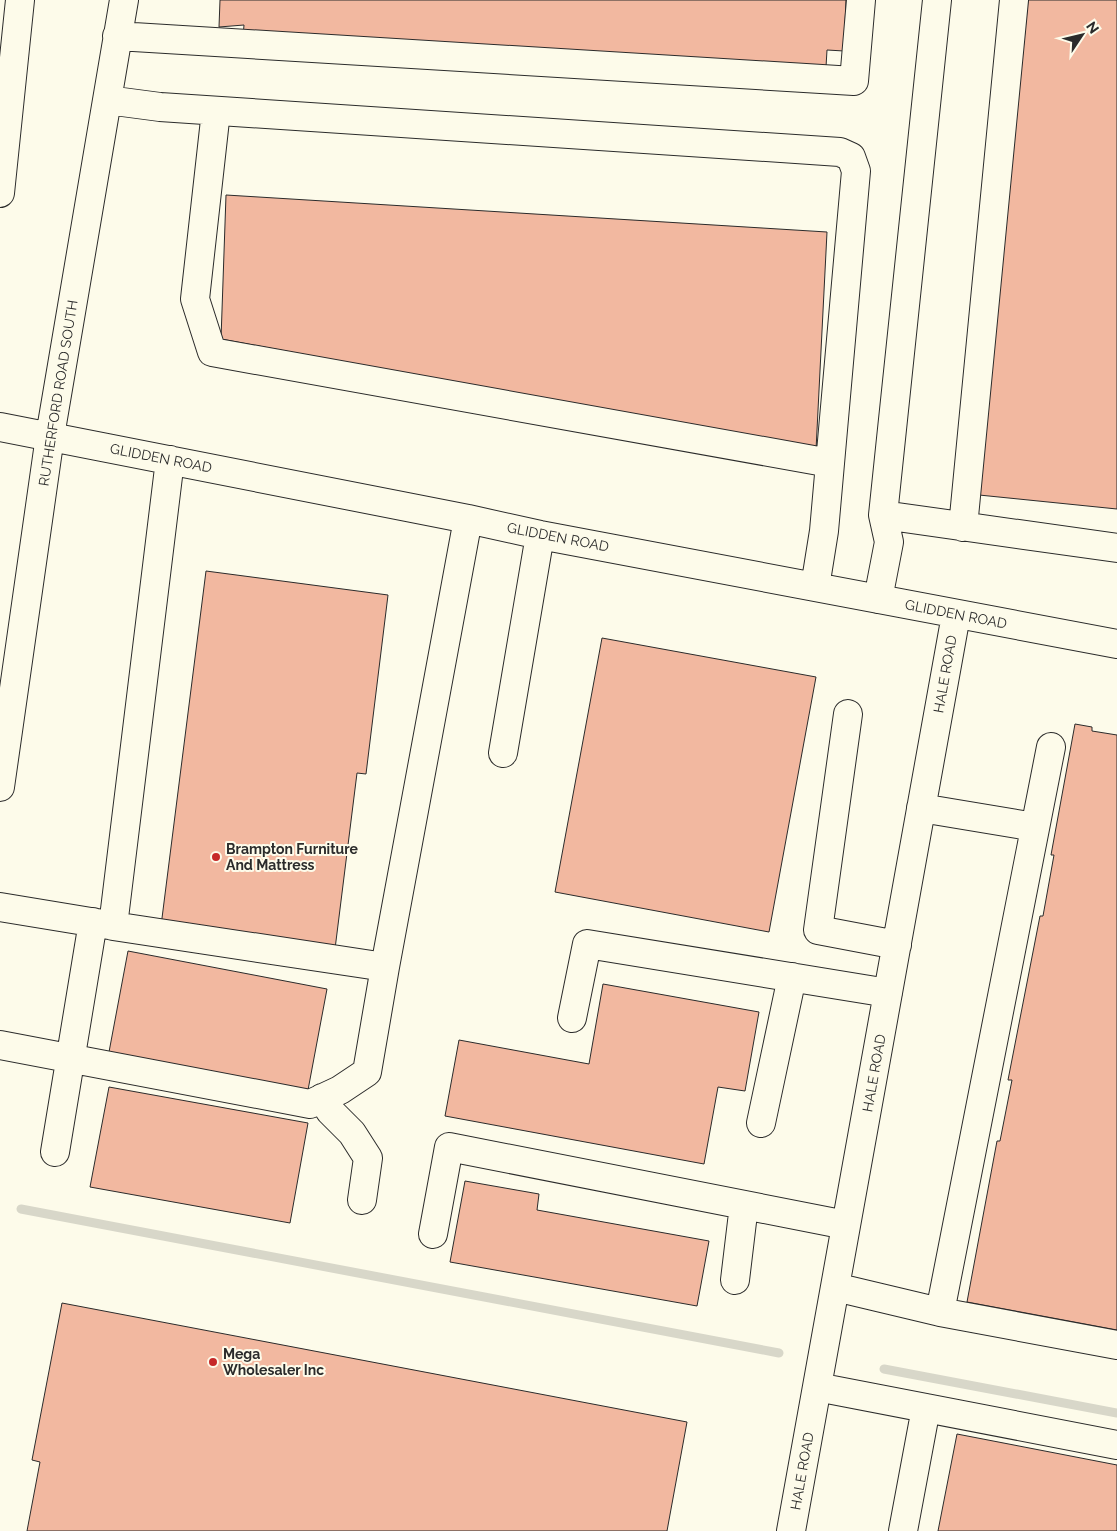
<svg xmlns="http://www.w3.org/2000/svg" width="1117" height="1531" font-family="Raleway,sans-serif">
	<rect width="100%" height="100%" fill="#fdfbea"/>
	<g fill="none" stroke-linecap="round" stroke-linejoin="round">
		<path stroke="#d8d7c9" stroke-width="9" d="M21 1209 779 1353
			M884 1369 1117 1413"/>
	</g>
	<path fill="#f2b8a0" stroke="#2b2b2b" d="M220 0H846L844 51 827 50 826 67 243 37 244 25 219 27Z
		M1028 0H1117V509L979 495Z
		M226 195 827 232 816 450 221 339Z
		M206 571 388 595 366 774 357 773 335 949 161 926Z
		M602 638 816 677 769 932 555 892Z
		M1075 724 1092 727V731L1117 735V1330L967 1302 997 1141H1000L1012 1080H1008L1040 916H1043L1054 855H1051Z
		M128 951 327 989 308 1090 109 1052Z
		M603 984 759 1012 745 1091 718 1087 704 1164 445 1116 459 1040 589 1064Z
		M109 1087 308 1123 290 1223 90 1187Z
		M465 1181 539 1194 537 1210 709 1241 697 1306 450 1262Z
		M62 1303 687 1422 667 1531H27L40 1462 32 1460Z
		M957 1434 1117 1465V1531H938Z"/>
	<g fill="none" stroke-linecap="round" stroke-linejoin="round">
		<defs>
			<path id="minor" d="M117 36 854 81 861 0
				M107 100 160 107 840 152 851 157 856 171 824 531 815 587
				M216 111 195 299 212 352 830 463
				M0 193 20 0
				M0 427 468 519 540 535 1117 644
				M883 515 1117 548
				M963 527 1014 0
				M878 599 889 542 883 515 937 0
				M848 714 818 930 897 945
				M503 753 540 535
				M0 787 50 436 124 0
				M921 808 1035 827
				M0 907 109 925
				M385 967 468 519
				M572 1018 587 944 888 993
				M0 1045 310 1104 340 1090 367 1072 385 967 113 926 170 460
				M322 1098 330 1111 352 1133 368 1158 362 1200
				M761 1123 792 977
				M55 1152 93 922
				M433 1234 449 1147 846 1225
				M735 1280 744 1205
				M835 1287 940 1312 1117 1345
				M940 1312 1051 747
				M817 1387 1117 1445
				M791 1531 956 615
				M903 1531 926 1408"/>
		</defs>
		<use href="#minor" stroke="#2b2b2b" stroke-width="30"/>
		<use href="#minor" stroke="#fdfbea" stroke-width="28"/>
	</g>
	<g fill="#c62828" stroke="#fdfbea" stroke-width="2">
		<circle cx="216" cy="857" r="5"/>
		<circle cx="213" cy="1362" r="5"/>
	</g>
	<g text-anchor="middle" stroke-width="4" stroke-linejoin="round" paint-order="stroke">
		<g font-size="14" fill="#2b2b2b" stroke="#fdfbea">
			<text transform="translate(58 393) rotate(-81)" y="5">RUTHERFORD ROAD SOUTH</text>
			<text transform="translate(161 458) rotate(11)" y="5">GLIDDEN ROAD</text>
			<text transform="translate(558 537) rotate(11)" y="5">GLIDDEN ROAD</text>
			<text transform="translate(956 614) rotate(11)" y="5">GLIDDEN ROAD</text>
			<text transform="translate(945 674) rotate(-80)" y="5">HALE ROAD</text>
			<text transform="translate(874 1073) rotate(-80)" y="5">HALE ROAD</text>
			<text transform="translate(802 1471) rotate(-80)" y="5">HALE ROAD</text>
		</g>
		<g font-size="14" font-weight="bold" fill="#2b2b2b" stroke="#fdfbea" text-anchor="start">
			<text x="226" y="854">Brampton Furniture<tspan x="226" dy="16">And Mattress</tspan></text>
			<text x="223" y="1359">Mega<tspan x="223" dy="16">Wholesaler Inc</tspan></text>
		</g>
	</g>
	<g transform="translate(1082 35) rotate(55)" stroke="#fdfbea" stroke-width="4" paint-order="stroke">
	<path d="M0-4L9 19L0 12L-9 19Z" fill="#2b2b2b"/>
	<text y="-8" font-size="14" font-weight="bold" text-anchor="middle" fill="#2b2b2b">N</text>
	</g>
</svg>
